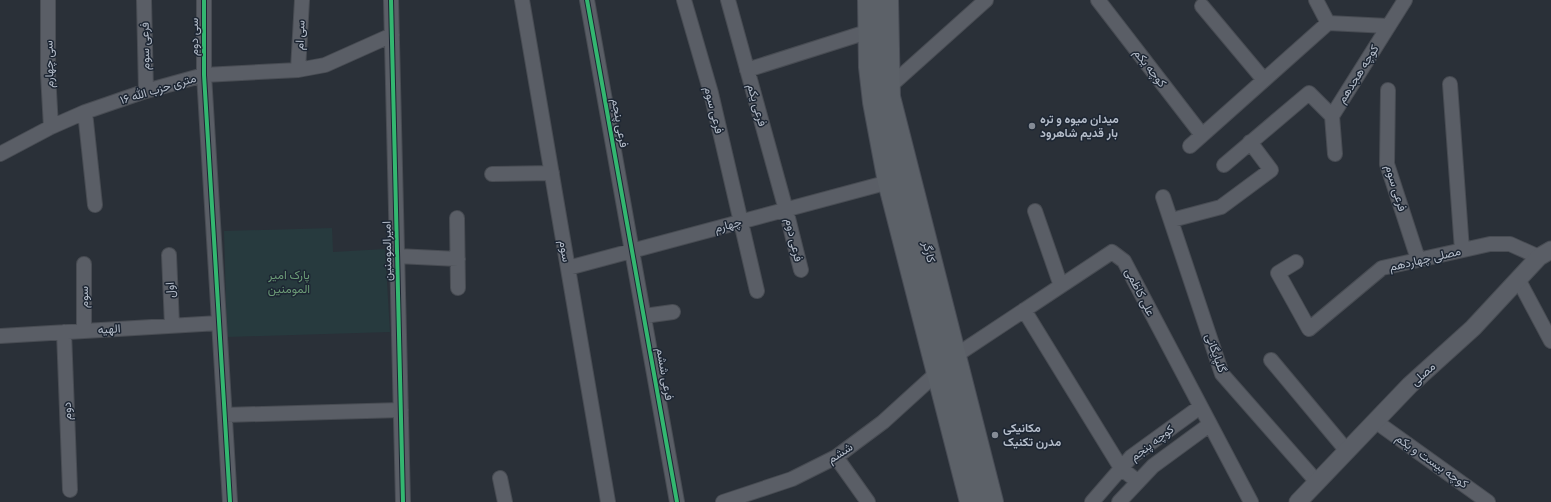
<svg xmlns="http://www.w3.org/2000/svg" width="1551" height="502" font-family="'Archivo Narrow',Vazirmatn,sans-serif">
	<rect width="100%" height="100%" fill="#2a3038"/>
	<path fill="#273a3e" d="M332 228 333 252 385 249 390 332 227 337 224 231Z"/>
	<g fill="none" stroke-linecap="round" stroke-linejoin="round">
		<defs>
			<path id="minor" d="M48 0V74L51 127
				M144 0 146 91
				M204 0V75L230 502
				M391 0 403 502
				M522 0 608 502
				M587 0 677 502
				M684 0 711 93 757 291
				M728 0 786 210 801 270
				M1098 0 1202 135
				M1316 0 1328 23
				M1202 6 1264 80
				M298 70 302 0
				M747 70 870 31
				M1450 84 1462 250
				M889 87 986 0
				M1388 90 1387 164 1418 259
				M85 112 95 205
				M1190 146 1328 23 1388 26
				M0 154 51 127 85 112 146 91 204 75 298 70 325 65 392 35
				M1335 154 1332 116 1405 0
				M1224 165 1309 93 1332 116
				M492 174 552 173
				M1163 197 1222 374 1317 482
				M1035 211 1061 286
				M457 218 458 288
				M1172 220 1221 207 1271 170 1250 142
				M169 255 172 325
				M397 256 458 259
				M1296 262 1278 273 1309 329 1382 268 1490 244H1510L1539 257
				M84 264V331
				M568 268 889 182
				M1518 279 1551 341
				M1024 310 1121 468 1138 482
				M644 316 673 312
				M64 332 70 490
				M0 336 219 323
				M955 356 1112 252 1124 261 1251 502
				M1271 360 1347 451
				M225 415 401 410
				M1375 421 1488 502
				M836 457 868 502
				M500 478 505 502
				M723 502 792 479 836 457 883 422 938 372
				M1092 502 1131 457 1200 407
				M1119 502 1153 466 1209 425"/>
			<path id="tertiary" d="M1298 502 1410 385 1473 328 1539 257 1551 250"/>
			<path id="primary" d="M869 0 870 67 874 102 889 182 971 502
				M887 0 889 97 992 502"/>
		</defs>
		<use href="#minor" stroke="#484c53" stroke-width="16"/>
		<use href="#tertiary" stroke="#484c53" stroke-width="19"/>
		<use href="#primary" stroke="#484c55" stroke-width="24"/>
		<use href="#minor" stroke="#5a5e66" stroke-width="14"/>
		<use href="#tertiary" stroke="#5a5e66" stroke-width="17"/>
		<use href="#primary" stroke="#5c6168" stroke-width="22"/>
		<defs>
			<path id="cycleway" d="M204 0V75L230 502
				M391 0 403 502
				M587 0 677 502"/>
		</defs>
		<use href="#cycleway" stroke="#1d2633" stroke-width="6"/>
		<use href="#cycleway" stroke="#33b770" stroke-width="4"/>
	</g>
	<g fill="#848b96" stroke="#1d2633" stroke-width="1.5">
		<circle cx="1032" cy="126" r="4"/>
		<circle cx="995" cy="435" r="4"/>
	</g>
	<g text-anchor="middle" stroke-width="3" stroke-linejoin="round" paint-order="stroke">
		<g font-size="12" fill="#b4bcc9" stroke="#1d2633">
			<text transform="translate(300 35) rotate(-87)" y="4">سی ام</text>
			<text transform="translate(194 37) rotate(-90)" y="4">سی دوم</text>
			<text transform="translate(145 46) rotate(-91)" y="4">فرعی سوم</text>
			<text transform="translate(49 64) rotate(-91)" y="4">سی چهارم</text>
			<text transform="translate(1150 68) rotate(52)" y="4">کوچه یکم</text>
			<text transform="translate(1358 74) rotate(-58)" y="4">کوچه هجدهم</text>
			<text transform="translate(158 89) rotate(-17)" y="4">۱۶ متری حزب الله</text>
			<text transform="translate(757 105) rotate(74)" y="4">فرعی یکم</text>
			<text transform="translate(714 110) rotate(76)" y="4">فرعی سوم</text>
			<text transform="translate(620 123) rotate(80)" y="4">فرعی پنجم</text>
			<text transform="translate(1396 188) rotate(73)" y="4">فرعی سوم</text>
			<text transform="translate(728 225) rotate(-15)" y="4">چهارم</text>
			<text transform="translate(794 240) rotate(77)" y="4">فرعی دوم</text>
			<text transform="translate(387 251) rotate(-91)" y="4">امیرالمومنین</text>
			<text transform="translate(565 251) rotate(80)" y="4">سوم</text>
			<text transform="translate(929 252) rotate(76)" y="4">کارگر</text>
			<text transform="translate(1425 259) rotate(-13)" y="4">مصلی چهاردهم</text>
			<text transform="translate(170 290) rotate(-93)" y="4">اول</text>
			<text transform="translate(1140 292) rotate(63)" y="4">علی کاظمی</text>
			<text transform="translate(84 297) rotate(-90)" y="4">سوم</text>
			<text transform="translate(109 329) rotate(-4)" y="4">الهیه</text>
			<text transform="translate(1216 353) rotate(70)" y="4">گلپایگانی</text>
			<text transform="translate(665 374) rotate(80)" y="4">فرعی ششم</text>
			<text transform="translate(1423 374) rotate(-43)" y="4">مصلی</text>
			<text transform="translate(67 411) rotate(-92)" y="4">دوم</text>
			<text transform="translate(1152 443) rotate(-37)" y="4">کوچه پنجم</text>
			<text transform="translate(840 453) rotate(-33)" y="4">ششم</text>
			<text transform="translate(1432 461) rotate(35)" y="4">کوچه بیست و یکم</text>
		</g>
		<g font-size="12" font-weight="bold" fill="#b4bcc9" stroke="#1d2633" text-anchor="start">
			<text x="1040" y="123">میدان میوه و تره<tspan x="1040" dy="14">بار قدیم شاهرود</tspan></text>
			<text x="1003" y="432">مکانیکی<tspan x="1003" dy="14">مدرن تکنیک</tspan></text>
		</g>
		<g font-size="12" fill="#6b9a76" stroke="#1d2633">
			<text x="289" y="279">پارک امیر<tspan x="289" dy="14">المومنین</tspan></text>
		</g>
	</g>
</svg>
